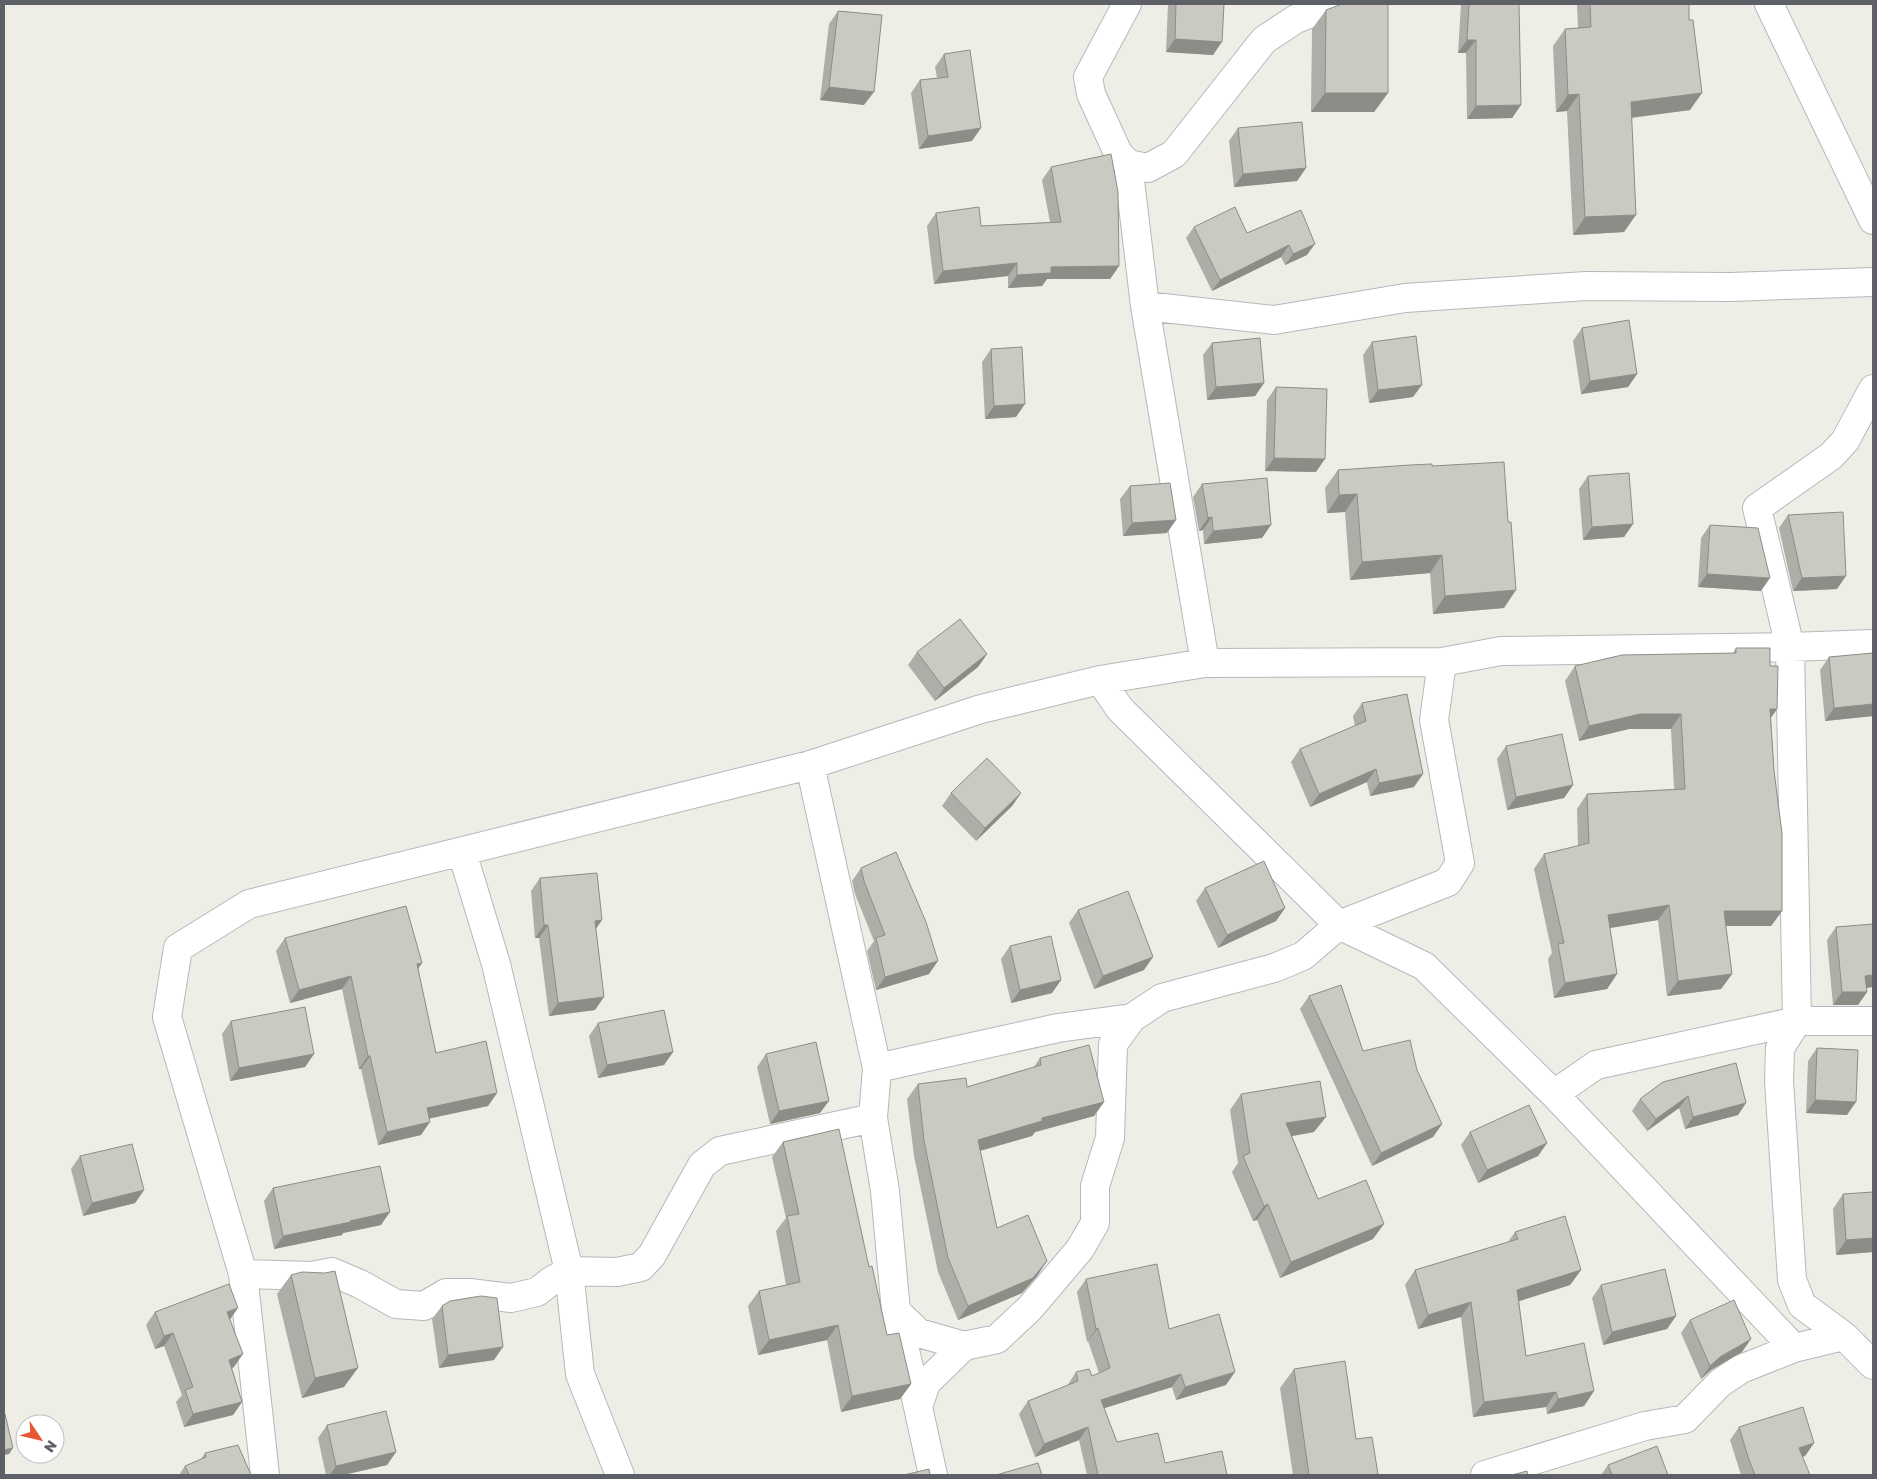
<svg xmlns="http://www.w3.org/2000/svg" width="1877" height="1479" font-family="'Golos Text',sans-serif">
	<rect width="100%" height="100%" fill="#efeee6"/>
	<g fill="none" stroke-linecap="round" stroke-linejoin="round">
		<defs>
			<path id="minor" d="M1127 4 1088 77 1091 94 1118 153 1128 164 1148 168 1174 154 1264 40 1296 19 1334 4
				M1769 4 1873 220
				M1128 164 1145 306 1205 663
				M1145 306 1274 320 1405 298 1586 286 1730 287 1873 282
				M1873 389 1845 441 1831 456 1757 508 1790 647 1797 1021 1780 1048 1779 1081 1792 1280 1802 1305 1844 1336 1873 1365
				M1100 680 1120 709 1339 925 1424 966 1554 1094 1794 1348
				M810 765 877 1068 873 1118
				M462 852 496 964 569 1271 580 1374 620 1475
				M877 1068 1058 1028 1132 1018
				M1554 1094 1596 1065 1797 1021H1873
				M243 1274 312 1276 332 1272 360 1284 396 1304 424 1306 446 1293H470L511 1298 537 1292 551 1281 569 1271 617 1272 641 1267 652 1255 702 1165 720 1151 873 1118 885 1191 896 1311 919 1333 964 1346 997 1339 1030 1308 1080 1249 1095 1223V1186L1110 1138 1113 1044 1132 1018 1162 998 1274 968 1303 956 1339 925 1448 882 1460 863 1434 720 1442 662 1501 651 1790 647 1873 644
				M896 1311 918 1407
				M265 1475 243 1274 167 1017 178 948 249 904 810 765 981 709 1100 680 1205 663 1442 662
				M933 1475 918 1407 926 1383 964 1346
				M1485 1475 1645 1426 1685 1419 1720 1383 1741 1369 1794 1348 1844 1336"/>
		</defs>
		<use href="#minor" stroke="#b6b7bc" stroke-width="30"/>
		<use href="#minor" stroke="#fff" stroke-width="28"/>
	</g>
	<path fill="#aeada7" d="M1168 4H1224L1213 55 1166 52Z
		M1461 4H1519L1521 105 1512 118 1467 119 1466 53H1458Z
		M1577 4H1689L1690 110 1632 118 1624 232 1573 235 1567 111 1556 112 1553 46 1565 29 1578 28Z
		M1326 10 1388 93 1374 112H1311L1312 29Z
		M838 11 864 105 820 100 829 24Z
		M944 54 972 141 919 149 911 93 920 80 937 78 935 67Z
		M1238 128 1306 168 1297 181 1234 187 1229 141Z
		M1051 167 1119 266 1110 279H1047L1042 286 1008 288V276L934 284 927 226 936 213 981 226 1050 222 1042 180Z
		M1301 210 1307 255 1285 265 1281 257 1212 291 1186 238 1194 227 1247 233Z
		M1582 328 1637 374 1628 387 1581 394 1573 341Z
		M1372 342 1413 397 1369 403 1363 355Z
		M1212 343 1264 383 1255 396 1207 400 1203 355Z
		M991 349 1016 417 985 419 982 362Z
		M1276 387 1316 472 1265 471 1267 400Z
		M1432 466 1504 608 1433 614 1430 573 1350 580 1345 512 1327 513 1325 488 1338 470Z
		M1588 476 1633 524 1624 537 1583 540 1579 489Z
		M1202 484 1262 538 1204 544 1203 530 1199 531 1193 497Z
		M1130 486 1167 533 1123 536 1120 499Z
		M1788 515 1837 589 1793 591 1779 528Z
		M1710 525 1761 591 1698 587 1701 538Z
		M1736 648 1770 666 1777 709 1771 718 1782 911 1771 926H1726L1732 974 1721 989 1667 996 1658 920 1610 928 1617 974 1607 989 1554 998 1548 959 1552 953 1534 869 1544 854 1578 846 1577 809 1587 794 1674 789 1671 729H1629L1579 741 1565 681 1575 666 1733 653Z
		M917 652 987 654 978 667 935 701 908 665Z
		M1873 653V716L1825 721 1820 670 1829 657Z
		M1362 703 1414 787 1370 796 1367 782 1310 807 1291 762 1300 749 1355 726 1353 716Z
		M1506 746 1573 785 1564 798 1507 810 1497 759Z
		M951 793H1021L1012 806 976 841 942 806Z
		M861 868 929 974 876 990 867 951 874 941 855 894 852 881Z
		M540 878 602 920 596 928 595 1010 549 1016 539 938H535L531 891Z
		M1205 888 1285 908 1276 921 1218 948 1196 901Z
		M1078 910 1144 970 1094 989 1069 923Z
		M1873 924V987L1866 988 1867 992 1858 1005H1833L1827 940 1836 927Z
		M285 938 422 963 418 969 436 1053 497 1093 488 1106 429 1118 421 1135 378 1145 361 1069H359L342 989 290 1003 276 951Z
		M1010 946 1061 980 1052 993 1011 1003 1001 959Z
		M1309 996 1363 1051 1417 1070 1442 1124 1433 1137 1372 1166 1300 1009Z
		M231 1021 314 1054 305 1067 230 1081 222 1034Z
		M598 1023 673 1052 664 1065 598 1078 589 1036Z
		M1817 1048 1847 1115 1806 1113 1808 1061Z
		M766 1054 820 1113 770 1124 757 1067Z
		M1040 1058 1104 1102 1094 1116 1035 1132 1032 1136 980 1151 997 1228 1047 1261 1037 1276 1022 1293 958 1320 938 1272 914 1156 907 1099 918 1084 967 1087 1034 1067Z
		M1663 1082 1746 1103 1738 1115 1685 1129 1679 1108 1647 1131 1632 1111 1640 1099Z
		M1241 1094 1314 1132 1292 1136 1318 1199 1373 1239 1280 1278 1257 1220 1253 1221 1232 1172 1238 1163 1230 1110Z
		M1470 1132 1547 1143 1538 1156 1478 1183 1461 1145Z
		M783 1142 869 1267 887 1335 911 1384 900 1399 841 1412 827 1340 758 1355 748 1306 759 1291 786 1285 776 1231 786 1218 772 1157Z
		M80 1156 144 1190 135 1203 83 1216 71 1169Z
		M273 1188 381 1225 343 1233 342 1235 274 1249 264 1201Z
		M1843 1194 1873 1252 1836 1255 1833 1209Z
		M1515 1232 1581 1270 1570 1285 1519 1301 1526 1356 1594 1391 1584 1406 1547 1414 1546 1407 1473 1417 1461 1317 1418 1329 1405 1285 1415 1270 1508 1242Z
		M325 1273 344 1387 302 1398 277 1294 291 1275Z
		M1086 1279 1169 1329 1226 1385 1176 1400 1172 1387 1104 1408 1117 1442 1165 1463 1227 1475H1087L1079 1440 1035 1457 1019 1414 1028 1401 1067 1386 1076 1372 1092 1376 1099 1373 1088 1341 1087 1342 1077 1292Z
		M1601 1285 1676 1316 1667 1329 1603 1345 1592 1298Z
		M442 1306 494 1360 439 1368 432 1319Z
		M155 1312 230 1319 234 1367 232 1368 242 1402 233 1415 184 1427 176 1402 182 1395 164 1346 155 1349 146 1325Z
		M1690 1320 1742 1352 1711 1370 1701 1379 1681 1333Z
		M1294 1369 1356 1439 1377 1475H1293L1280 1388Z
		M327 1425 396 1452 387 1465 343 1475H326L318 1438Z
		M1739 1427 1814 1443 1805 1456 1802 1457 1810 1475H1741L1730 1440Z
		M205 1453 251 1475H179L185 1466 200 1460Z
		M1608 1465 1668 1475H1601Z"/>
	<path fill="#8d8d88" d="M1175 39 1222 42 1213 55 1166 52Z
		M1467 40H1476L1466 53H1458Z
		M829 87 874 92 864 105 820 100Z
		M1325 93H1388L1374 112H1311Z
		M1702 93 1690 110 1619 119 1631 102Z
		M1579 94 1567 111 1556 112 1568 95Z
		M1521 105 1512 118 1467 119 1476 106Z
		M981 128 972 141 919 149 928 136Z
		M1306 168 1297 181 1234 187 1243 174Z
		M1636 215 1624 232 1573 235 1585 217Z
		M1315 244 1307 255 1285 265 1293 254Z
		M1289 245 1281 257 1212 291 1220 280Z
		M1017 263 1008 276 934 284 943 271Z
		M1119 266 1110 279H1047L1042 286 1008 288 1017 275 1051 267Z
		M1637 374 1628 387 1581 394 1590 381Z
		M1264 383 1255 396 1207 400 1216 387Z
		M1422 385 1413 397 1369 403 1378 390Z
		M1025 404 1016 417 985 419 994 406Z
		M1274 458 1325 459 1316 472 1265 471Z
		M1357 494 1345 512 1327 513 1339 495Z
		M1212 517 1203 530 1199 531 1208 518Z
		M1176 520 1167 533 1123 536 1132 523Z
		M1633 524 1624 537 1583 540 1592 527Z
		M1271 525 1262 538 1204 544 1213 531Z
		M1442 555 1430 573 1350 580 1362 562Z
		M1707 574 1770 578 1761 591 1698 587Z
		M1846 576 1837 589 1793 591 1802 578Z
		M1516 590 1504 608 1433 614 1445 596Z
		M987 654 978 667 935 701 944 688Z
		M1873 704V716L1825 721 1834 708Z
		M1770 709H1777L1766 724Z
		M1640 714H1681L1671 729H1629L1579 741 1589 726Z
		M1376 769 1367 782 1310 807 1319 794Z
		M1423 774 1414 787 1370 796 1379 783Z
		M1573 785 1564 798 1507 810 1516 797Z
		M1021 793 1012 806 976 841 985 828Z
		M1669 905 1658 920 1598 930 1608 915Z
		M1285 908 1276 921 1218 948 1227 935Z
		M1724 911H1782L1771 926H1714Z
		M602 920 593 933 595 921Z
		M544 925H548L539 938H535Z
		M1153 957 1144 970 1094 989 1103 976Z
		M938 961 929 974 876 990 885 977Z
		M422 963 413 975 417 964Z
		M1617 974 1607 989 1554 998 1565 983Z
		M1732 974 1721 989 1667 996 1678 981Z
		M1873 975V987L1856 989 1865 976Z
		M351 976 342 989 290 1003 299 990Z
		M1061 980 1052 993 1011 1003 1020 990Z
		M1842 992H1867L1858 1005H1833Z
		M604 997 595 1010 549 1016 558 1003Z
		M673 1052 664 1065 598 1078 607 1065Z
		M314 1054 305 1067 230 1081 239 1068Z
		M368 1056H370L361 1069H359Z
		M497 1093 488 1106 418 1121 427 1108Z
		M1688 1096 1679 1108 1647 1131 1656 1119Z
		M1815 1100 1856 1102 1847 1115 1806 1113Z
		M829 1101 820 1113 770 1124 779 1111Z
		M1104 1102 1094 1116 1035 1132 1032 1136 968 1154 978 1140 1042 1118Z
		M1746 1103 1738 1115 1685 1129 1693 1117Z
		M1326 1117 1314 1132 1275 1139 1286 1123Z
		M430 1122 421 1135 378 1145 387 1132Z
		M1442 1124 1433 1137 1372 1166 1381 1153Z
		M1547 1143 1538 1156 1478 1183 1487 1170Z
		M144 1190 135 1203 83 1216 92 1203Z
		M1268 1204 1257 1220 1253 1221 1264 1206Z
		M390 1212 381 1225 343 1233 342 1235 274 1249 283 1236Z
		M1384 1224 1373 1239 1280 1278 1291 1262Z
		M1873 1238V1252L1836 1255 1846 1240Z
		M1047 1261 1037 1276 1022 1293 958 1320 968 1306Z
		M1581 1270 1570 1285 1507 1305 1517 1290Z
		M1471 1302 1461 1317 1418 1329 1428 1315Z
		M238 1308 229 1321 227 1312Z
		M1676 1316 1667 1329 1603 1345 1612 1332Z
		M838 1325 827 1340 758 1355 769 1340Z
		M1098 1328 1088 1341 1087 1342 1096 1329Z
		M173 1333 164 1346 155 1349 164 1336Z
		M1751 1339 1742 1352 1711 1370 1701 1379 1710 1366 1720 1357Z
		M503 1347 494 1360 439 1368 448 1355Z
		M243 1354 234 1367 220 1373 229 1360Z
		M358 1368 344 1387 302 1398 315 1378Z
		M1235 1372 1226 1385 1176 1400 1185 1387Z
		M1181 1374 1172 1387 1092 1412 1101 1400Z
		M911 1384 900 1399 841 1412 852 1396Z
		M1594 1391 1584 1406 1547 1414 1558 1399Z
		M1556 1392 1546 1407 1473 1417 1484 1402Z
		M242 1402 233 1415 184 1427 193 1414Z
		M1088 1427 1079 1440 1035 1457 1044 1444Z
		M1814 1443 1805 1456 1790 1461 1799 1448Z
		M13 1448 9 1454 4 1455V1450Z
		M396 1452 387 1465 343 1475H330L336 1466Z"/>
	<path fill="#cac9c2" stroke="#8d8d88" d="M1176 4H1224L1222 42 1175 39Z
		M1342 4H1388V93H1325L1326 10Z
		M1469 4H1519L1521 105 1476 106V40H1467Z
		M1590 4H1689V20H1693L1702 93 1631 102 1636 215 1585 217 1579 94 1568 95 1565 29 1591 27Z
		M838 11 882 15 874 92 829 87Z
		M970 50 981 128 928 136 920 80 948 77 944 54Z
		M1302 122 1306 168 1243 174 1238 128Z
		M1111 154 1118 192 1119 266 1051 267V273L1017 275V263L943 271 936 213 979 207 981 226 1061 222 1051 167Z
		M1235 207 1247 233 1301 210 1315 244 1293 254 1289 245 1220 280 1194 227Z
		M1629 320 1637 374 1590 381 1582 328Z
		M1416 336 1422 385 1378 390 1372 342Z
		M1260 338 1264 383 1216 387 1212 343Z
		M1022 347 1025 404 994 406 991 349Z
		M1276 387 1327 389 1325 459 1274 458Z
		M1504 462 1508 522H1511L1516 590 1445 596 1442 555 1362 562 1357 494 1339 495 1338 470 1410 465 1432 464V466Z
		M1629 473 1633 524 1592 527 1588 476Z
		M1267 478 1271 525 1213 531 1212 517 1208 518 1202 484Z
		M1170 483 1176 520 1132 523 1130 486Z
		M1843 512 1846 576 1802 578 1788 515Z
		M1710 525 1758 528 1770 578 1707 574Z
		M960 619 987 654 944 688 917 652Z
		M1736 648H1770V666H1778L1777 709H1770L1774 771 1782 833V911H1724L1732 974 1678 981 1669 905 1608 915 1617 974 1565 983 1558 944 1564 943 1544 854 1589 843 1587 794 1685 789 1681 714H1640L1589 726 1575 666 1622 655 1736 653Z
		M1873 653V704L1834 708 1829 657Z
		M1407 694 1423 774 1379 783 1376 769 1319 794 1300 749 1366 721 1362 703Z
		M1562 734 1573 785 1516 797 1506 746Z
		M987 758 1021 793 985 828 951 793Z
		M896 852 926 922 938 961 885 977 876 938 885 935 864 881 861 868Z
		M1264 861 1285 908 1227 935 1205 888Z
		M597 873 602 920 595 921 604 997 558 1003 548 925H544L540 878Z
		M1128 891 1153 957 1103 976 1078 910Z
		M406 906 422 963 417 964 436 1053 486 1041 497 1093 427 1108 430 1122 387 1132 370 1056H368L351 976 299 990 285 938Z
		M1873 924V975L1865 976 1867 992H1842L1836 927Z
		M1051 936 1061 980 1020 990 1010 946Z
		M1341 985 1363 1051 1410 1040 1417 1070 1442 1124 1381 1153 1309 996Z
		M305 1007 314 1054 239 1068 231 1021Z
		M664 1010 673 1052 607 1065 598 1023Z
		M816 1042 829 1101 779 1111 766 1054Z
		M1089 1045 1104 1102 1042 1118V1121L978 1140 997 1228 1028 1215 1047 1261 1033 1278 968 1306 948 1258 924 1141 918 1084 966 1078 967 1087 1041 1065 1040 1058Z
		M1817 1048 1858 1050 1856 1102 1815 1100Z
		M1736 1063 1746 1103 1693 1117 1688 1096 1656 1119 1640 1099 1663 1082Z
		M1320 1081 1326 1117 1286 1123 1318 1199 1366 1180 1384 1224 1291 1262 1268 1204 1264 1206 1243 1156 1250 1153 1241 1094Z
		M1529 1105 1547 1143 1487 1170 1470 1132Z
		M839 1129 869 1267 872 1266 887 1335 899 1333 911 1384 852 1396 838 1325 769 1340 759 1291 800 1282 787 1216 799 1214 783 1142Z
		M132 1144 144 1190 92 1203 80 1156Z
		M380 1166 390 1212 350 1221 351 1222 283 1236 273 1188Z
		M1873 1192V1238L1846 1240 1843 1194Z
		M1565 1216 1581 1270 1517 1290 1526 1356 1584 1343 1594 1391 1558 1399 1556 1392 1484 1402 1471 1302 1428 1315 1415 1270 1518 1239 1515 1232Z
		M1157 1264 1169 1329 1219 1314 1235 1372 1185 1387 1181 1374 1101 1400 1117 1442 1158 1433 1165 1463 1222 1451 1227 1475H1098L1088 1427 1044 1444 1028 1401 1078 1381 1076 1372 1089 1369 1092 1376 1110 1368 1098 1328 1096 1329 1086 1279Z
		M1665 1269 1676 1316 1612 1332 1601 1285Z
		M335 1271 358 1368 315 1378 291 1275 302 1272 325 1273Z
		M229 1284 238 1308 227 1312 243 1354 229 1360 242 1402 193 1414 185 1390 193 1387 173 1333 164 1336 155 1312Z
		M481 1296 497 1298 503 1347 448 1355 442 1306 450 1301Z
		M1734 1300 1751 1339 1720 1357 1710 1366 1690 1320Z
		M1345 1361 1356 1439 1372 1437 1378 1474 1372 1475H1309L1294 1369Z
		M1803 1407 1814 1443 1799 1448 1810 1475H1755L1749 1460 1739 1427Z
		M386 1411 396 1452 336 1466 327 1425Z
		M4 1414H5L13 1448 4 1450Z
		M238 1445 251 1475H189L185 1466 206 1457 205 1453Z
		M1657 1446 1668 1475H1612L1608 1465Z
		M1038 1463 1042 1475H996Z
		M929 1469 930 1475H904Z
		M1527 1471 1528 1475H1512Z"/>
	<rect width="1877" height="1479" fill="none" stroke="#5d6066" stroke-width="10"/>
	<g transform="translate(40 1439) rotate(125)"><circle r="24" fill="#ffffff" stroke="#bebfc2"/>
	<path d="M0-4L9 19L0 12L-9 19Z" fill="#e65835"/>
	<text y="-8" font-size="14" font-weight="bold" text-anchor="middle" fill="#5d6066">N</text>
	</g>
</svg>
